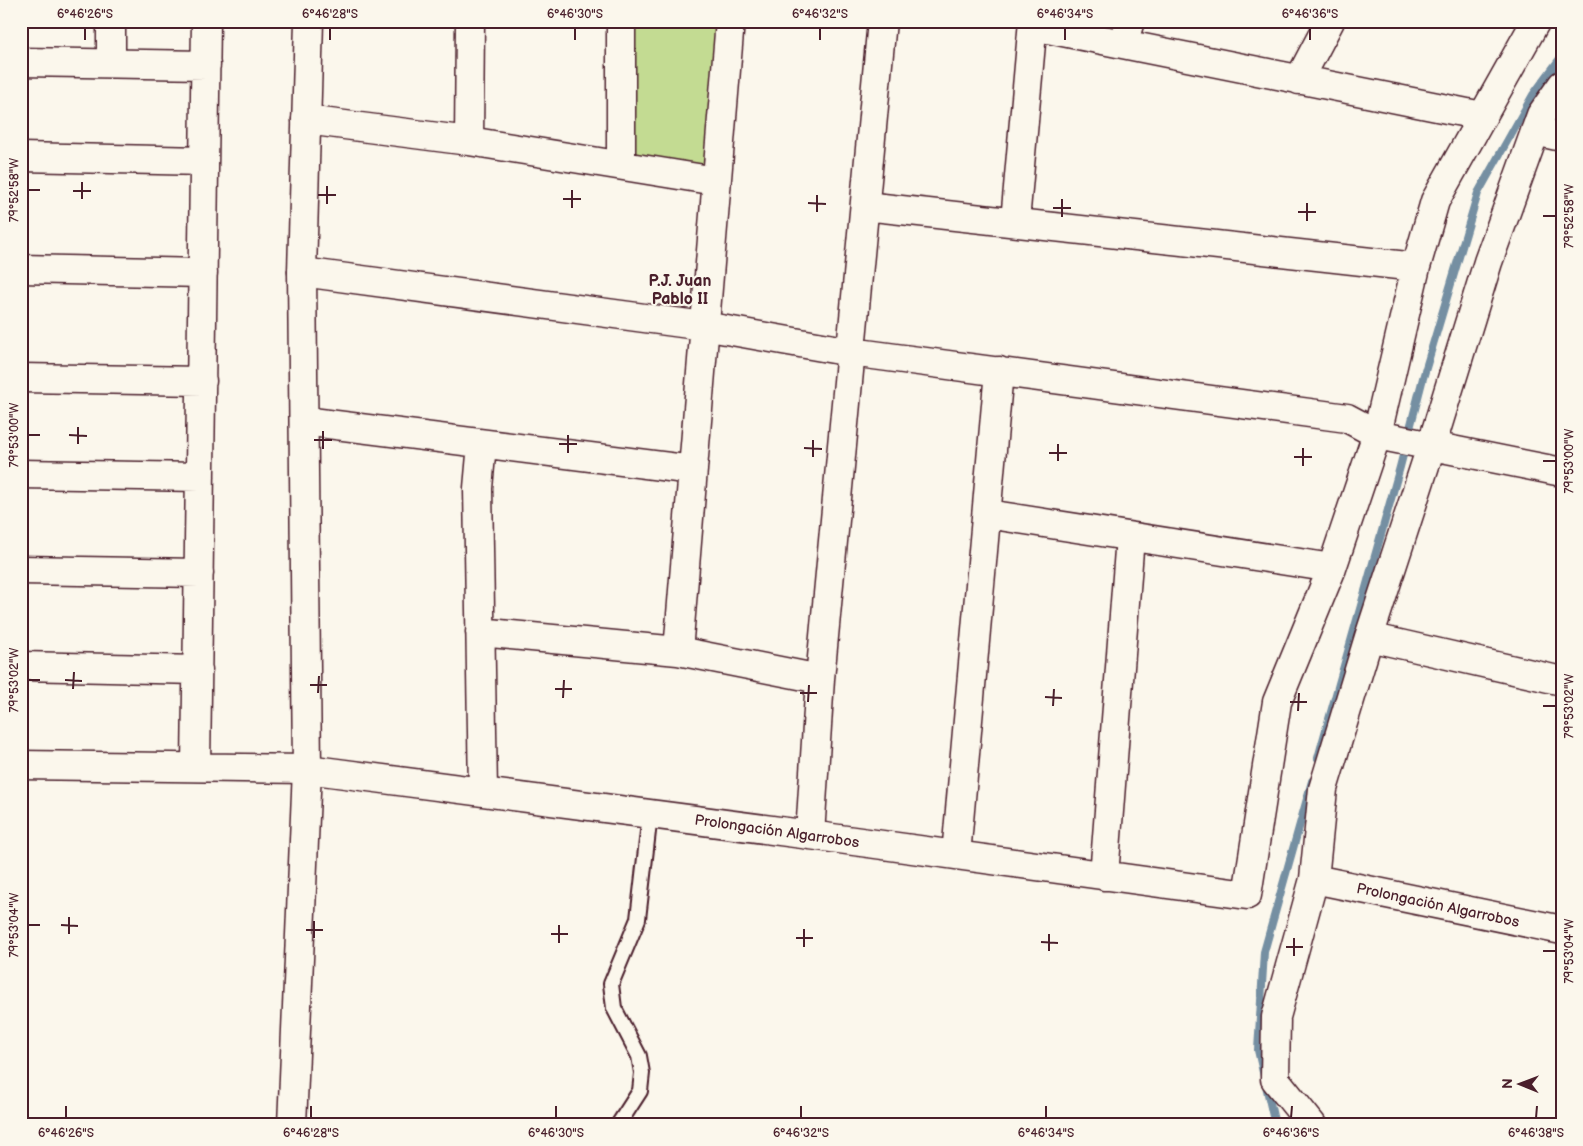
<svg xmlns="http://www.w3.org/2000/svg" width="1583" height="1146" font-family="'Balsamiq Sans',sans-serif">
	<rect width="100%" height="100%" fill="#fbf7ec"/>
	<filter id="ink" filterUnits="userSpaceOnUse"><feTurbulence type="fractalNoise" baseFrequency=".02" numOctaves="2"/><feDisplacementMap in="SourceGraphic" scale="10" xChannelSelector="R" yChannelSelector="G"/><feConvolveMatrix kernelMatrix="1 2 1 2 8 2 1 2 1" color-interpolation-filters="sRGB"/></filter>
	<g filter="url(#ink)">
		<path fill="#c3db92" stroke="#867d5e" d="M620 21H726L716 173 622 158Z"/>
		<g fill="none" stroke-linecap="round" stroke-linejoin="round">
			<path stroke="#748fa2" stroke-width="8" d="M1318 758 1400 467 1423 378 1478 193 1533 95 1562 56
				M1275 1125 1258 1050 1264 952 1312 781"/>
			<defs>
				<path id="service" d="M618 1125 640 1091 642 1073 639 1056 614 1008 611 984 638 919 650 814"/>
				<path id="minor" d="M621 21V165
					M1033 26 1482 116
					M1123 44 1130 21
					M21 62 206 65
					M111 63V21
					M1299 80 1330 21
					M306 120 469 141 716 181
					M1535 131 1562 137
					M469 141 470 21
					M21 157 204 161
					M865 206 1416 267
					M1015 221 1033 21
					M21 269 203 273
					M302 272 704 326 851 352 1347 418 1377 434 1387 437 1562 472
					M21 378 202 381
					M304 421 693 470
					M482 444 478 488 483 792
					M21 474 200 477
					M987 514 1332 568
					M21 570 199 573
					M480 632 678 651 820 679
					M1369 637 1562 681
					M678 651 730 21
					M21 666 198 670
					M21 765 307 769 810 835 1247 895 1277 702 1332 568 1377 434 1416 267 1435 201 1536 21
					M196 767 206 21
					M810 835 820 679 882 21
					M956 855 999 371
					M1104 876 1130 537
					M1314 879 1562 930
					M1312 1125 1275 1079 1276 1017 1314 879 1323 789 1369 637 1431 447 1488 262 1541 115 1562 85"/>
				<path id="tertiary" d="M292 1125 307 769 302 272 309 21"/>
			</defs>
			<use href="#service" stroke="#4a1f2b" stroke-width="18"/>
			<use href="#minor" stroke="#4a1f2b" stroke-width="31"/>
			<use href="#tertiary" stroke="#4a1f2b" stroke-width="31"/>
			<use href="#service" stroke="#fbf7ec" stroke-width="14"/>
			<use href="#minor" stroke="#fbf7ec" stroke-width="28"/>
			<use href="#tertiary" stroke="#fbf7ec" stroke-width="28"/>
		</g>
	</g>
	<path fill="none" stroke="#4a1f2b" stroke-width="2" d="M85 40V28M330 40V28M575 40V28M820 40V28M1065 40V28M1310 40V28M28 190H40M73 191H91M318 195H336M82 199V182M563 199H581M808 203 826 204M327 204V186M572 208V190M1053 208H1071M817 212V195M1298 212H1316M1543 216H1556M1062 217V199M1307 221V203M28 435H40M69 435 87 436M314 440H332M78 444V427M559 444H577M804 448 822 449M323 449V431M568 453V435M1049 453H1067M813 457V440M1294 457H1312M1058 461V444M1543 461H1556M1303 466V448M28 680H40M65 680 82 681M310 685H327M73 689 74 672M555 689H572M318 693 319 676M800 693H817M1045 697 1062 698M563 698 564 680M808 702 809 685M1290 702H1307M1053 706 1054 689M1543 706H1556M1298 711 1299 693M28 925H40M61 925 78 926M306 930H323M69 934V917M551 934H568M314 938V921M796 938H813M1041 942 1058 943M559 943V925M804 947V929M1286 947H1303M1049 951V934M1543 951H1556M1294 956V938M66 1118V1106M311 1118V1106M556 1118V1106M801 1118V1106M1046 1118V1106M1291 1118 1292 1106M1536 1118 1537 1106"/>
	<g text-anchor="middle" stroke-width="4" stroke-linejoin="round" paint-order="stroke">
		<g font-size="15" fill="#4a1f2b" stroke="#fbf7ec">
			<text transform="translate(777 831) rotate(8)" y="5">Prolongación Algarrobos</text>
			<text transform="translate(1438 905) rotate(12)" y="5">Prolongación Algarrobos</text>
		</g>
		<g font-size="16" font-weight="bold" fill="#4a1f2b" stroke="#fbf7ec">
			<text x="680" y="286">P.J. Juan<tspan x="680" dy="18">Pablo II</tspan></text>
		</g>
	</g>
	<rect width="1583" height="1146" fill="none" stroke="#fbf7ec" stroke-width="55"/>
	<g transform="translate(1520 1084) rotate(271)" stroke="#fbf7ec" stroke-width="4" paint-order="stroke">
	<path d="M0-4L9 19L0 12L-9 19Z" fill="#4a1f2b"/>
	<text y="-8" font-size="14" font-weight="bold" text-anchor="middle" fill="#4a1f2b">N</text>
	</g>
	<rect x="28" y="28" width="1528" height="1090" fill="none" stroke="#4a1f2b" stroke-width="2"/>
	<g font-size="12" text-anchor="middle" fill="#4a1f2b">
		<text x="85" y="18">6°46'26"S</text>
		<text x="330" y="18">6°46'28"S</text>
		<text x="575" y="18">6°46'30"S</text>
		<text x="820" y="18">6°46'32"S</text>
		<text x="1065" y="18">6°46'34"S</text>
		<text x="1310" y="18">6°46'36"S</text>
		<text transform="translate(14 190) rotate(-90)" y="4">79°52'58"W</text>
		<text transform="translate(1569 216) rotate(-90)" y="4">79°52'58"W</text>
		<text transform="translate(14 435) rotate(-90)" y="4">79°53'00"W</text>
		<text transform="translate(1569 461) rotate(-90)" y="4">79°53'00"W</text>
		<text transform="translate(14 680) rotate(-90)" y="4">79°53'02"W</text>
		<text transform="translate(1569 706) rotate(-90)" y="4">79°53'02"W</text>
		<text transform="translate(14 925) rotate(-90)" y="4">79°53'04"W</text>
		<text transform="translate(1569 951) rotate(-90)" y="4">79°53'04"W</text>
		<text x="66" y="1137">6°46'26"S</text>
		<text x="311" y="1137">6°46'28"S</text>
		<text x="556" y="1137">6°46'30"S</text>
		<text x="801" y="1137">6°46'32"S</text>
		<text x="1046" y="1137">6°46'34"S</text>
		<text x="1291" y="1137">6°46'36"S</text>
		<text x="1536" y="1137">6°46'38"S</text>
	</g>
</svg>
